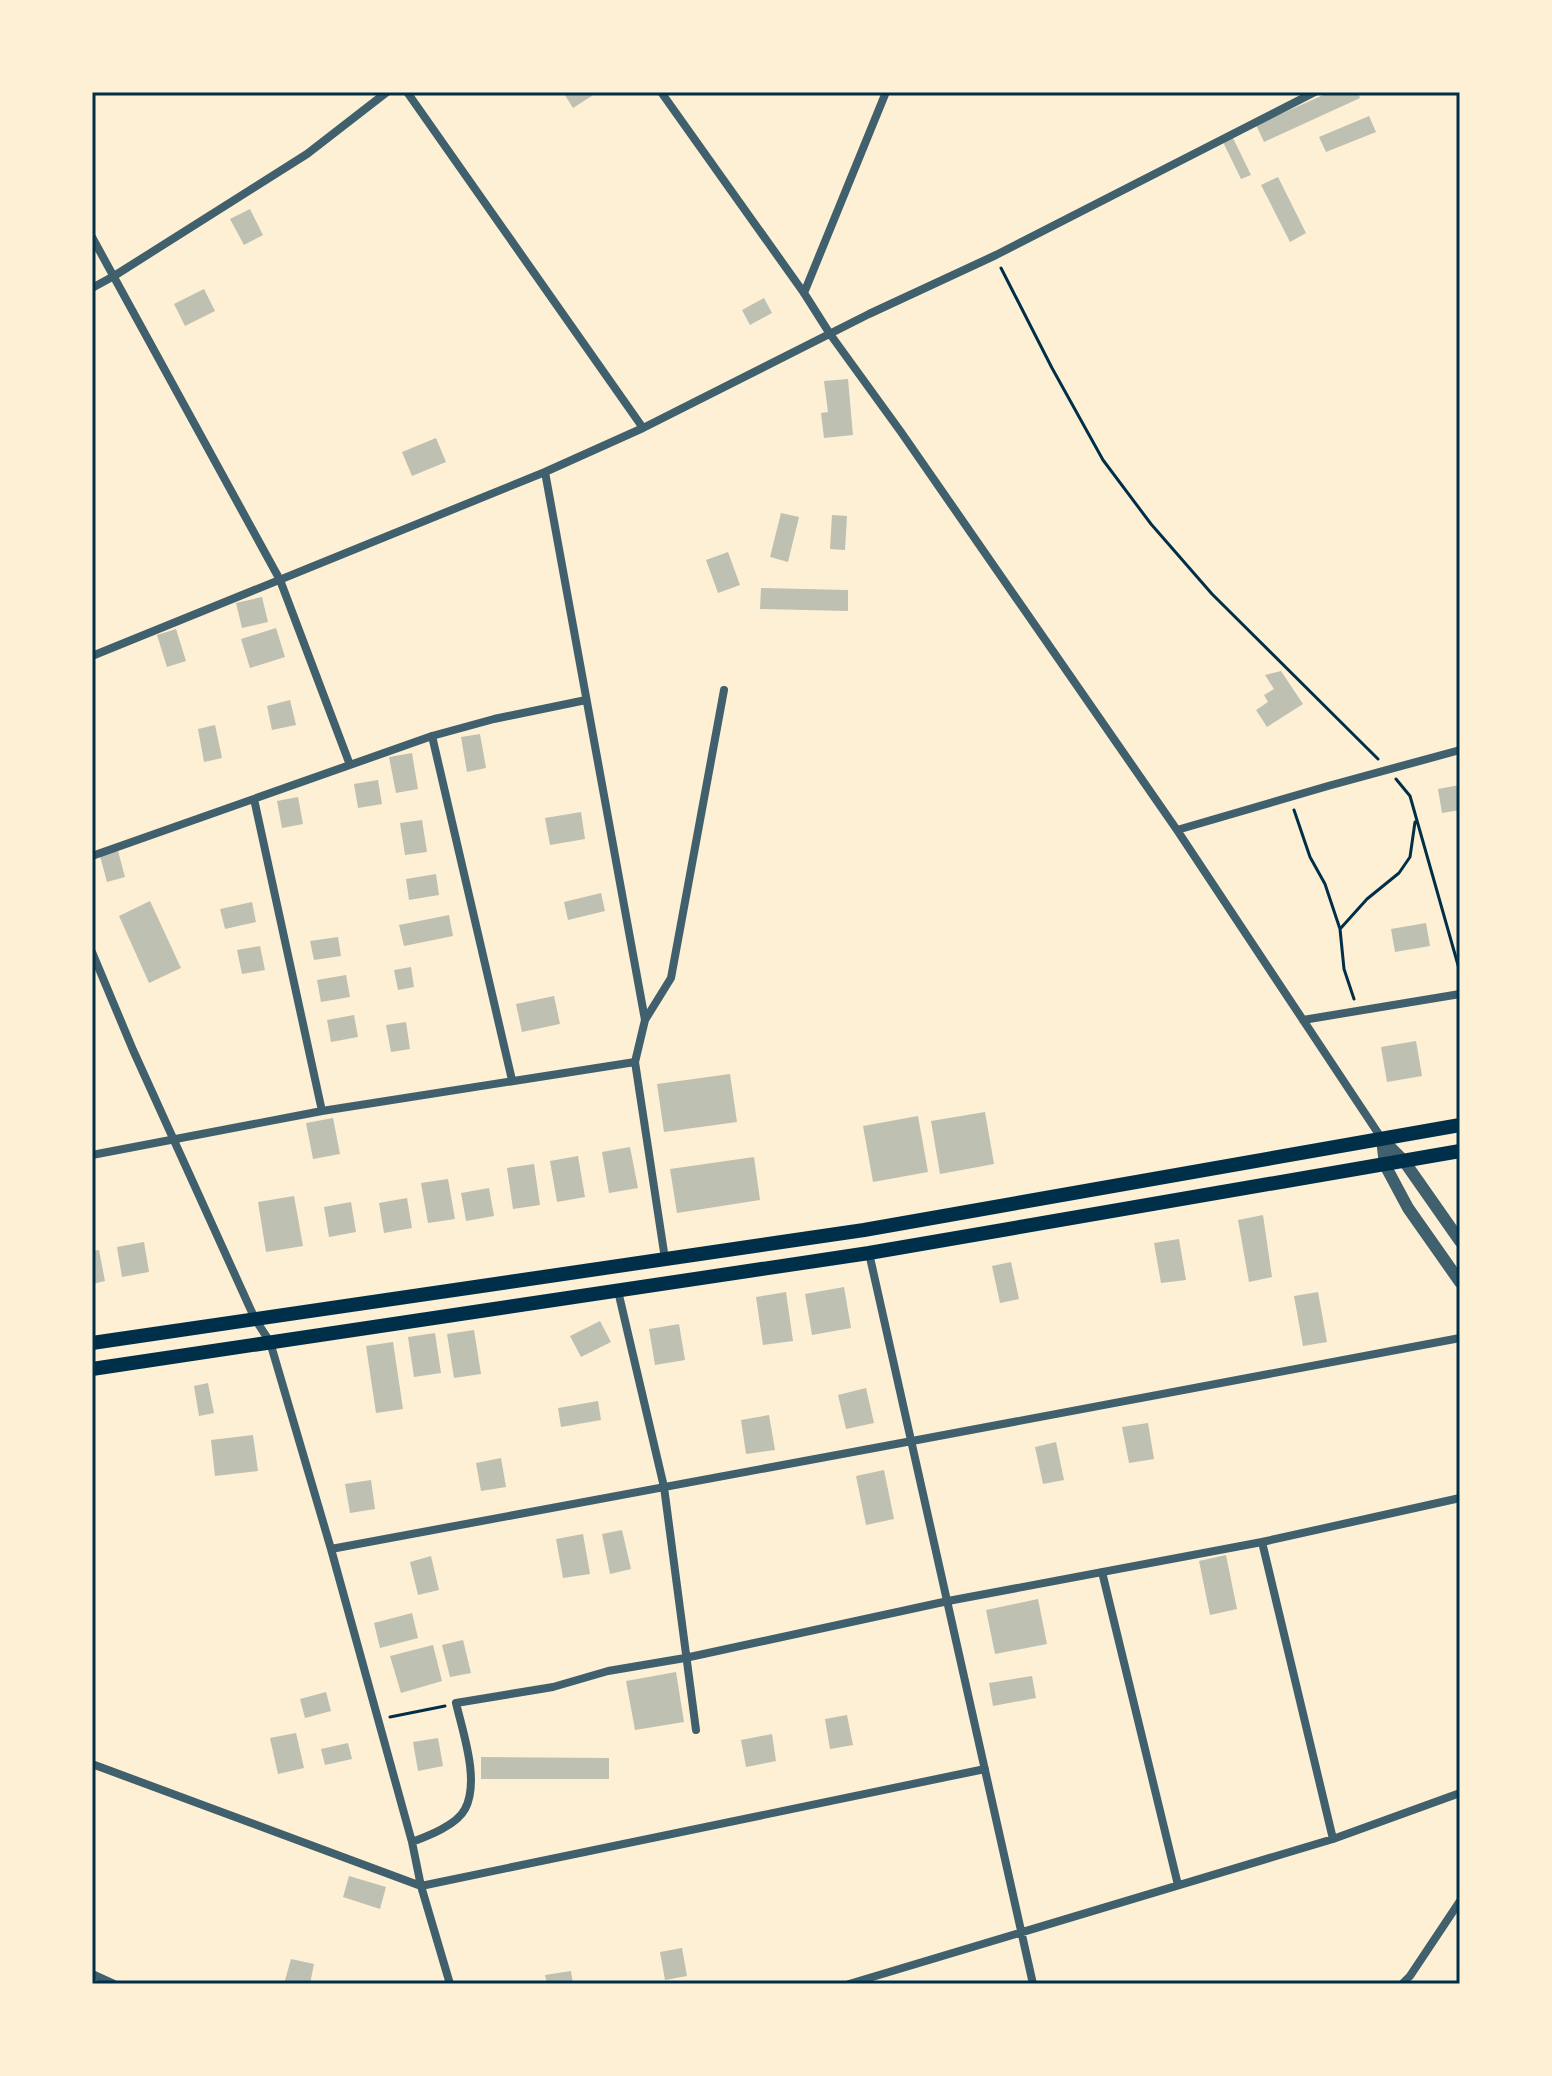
<svg xmlns="http://www.w3.org/2000/svg" width="1552" height="2076" font-family="Barlow,sans-serif">
	<rect width="100%" height="100%" fill="#fdf0d5"/>
	<path fill="#bec0b2" d="M563 92H598L573 108Z
		M1330 92H1358L1360 98 1264 142 1256 125Z
		M1369 116 1376 132 1326 152 1319 137Z
		M1233 138 1251 175 1241 179 1223 142Z
		M1278 177 1306 233 1290 242 1261 185Z
		M250 209 263 235 244 245 230 219Z
		M204 289 215 311 185 326 174 304Z
		M764 298 772 313 750 325 742 310Z
		M848 379 853 435 824 438 821 413 828 412 824 381Z
		M436 438 446 462 412 476 402 452Z
		M781 513 799 517 788 562 770 557Z
		M832 515 847 516 845 550 830 549Z
		M728 552 740 585 718 593 706 560Z
		M761 588 848 590V611L760 609Z
		M262 597 268 622 242 628 236 603Z
		M276 628 285 657 250 668 241 639Z
		M176 629 186 661 167 667 157 635Z
		M1281 671 1303 704 1267 727 1256 710 1268 702 1264 695 1274 689 1265 675Z
		M290 700 296 725 272 730 267 706Z
		M215 725 222 758 204 762 198 729Z
		M480 734 486 768 467 772 461 737Z
		M412 753 418 789 396 793 389 757Z
		M378 780 382 804 358 808 354 784Z
		M1460 785V810L1442 813 1438 789Z
		M298 797 303 824 282 828 277 801Z
		M581 812 585 839 550 845 545 818Z
		M422 820 427 852 405 855 400 823Z
		M118 851 125 877 107 882 100 856Z
		M436 874 439 895 409 900 406 879Z
		M601 893 605 911 568 920 564 902Z
		M150 901 181 968 149 983 119 916Z
		M252 902 256 922 225 929 220 909Z
		M449 915 453 936 404 946 399 925Z
		M1426 923 1430 946 1395 952 1391 929Z
		M338 937 341 956 314 960 310 941Z
		M260 946 265 970 242 974 237 950Z
		M411 967 414 987 398 990 394 970Z
		M346 975 350 997 321 1002 317 980Z
		M554 996 560 1024 522 1032 516 1004Z
		M354 1015 358 1037 331 1042 327 1020Z
		M406 1022 410 1049 391 1052 386 1025Z
		M1416 1041 1422 1076 1387 1082 1381 1047Z
		M730 1074 737 1122 664 1132 657 1084Z
		M985 1112 994 1164 940 1174 931 1121Z
		M918 1116 928 1172 873 1182 863 1126Z
		M333 1118 340 1154 313 1159 306 1123Z
		M630 1147 638 1188 609 1193 602 1152Z
		M578 1156 585 1197 557 1202 550 1161Z
		M754 1157 760 1200 677 1213 670 1169Z
		M534 1164 540 1205 513 1209 507 1168Z
		M448 1179 455 1219 428 1223 421 1183Z
		M489 1188 494 1216 466 1221 461 1193Z
		M294 1196 303 1246 266 1252 258 1202Z
		M407 1198 412 1228 384 1233 379 1203Z
		M351 1202 356 1232 329 1237 324 1207Z
		M1263 1215 1272 1277 1249 1282 1238 1220Z
		M1179 1239 1186 1280 1161 1283 1154 1243Z
		M144 1242 149 1272 122 1277 117 1247Z
		M99 1250 105 1281 92 1284V1251Z
		M1011 1262 1019 1299 1000 1303 992 1266Z
		M844 1287 851 1328 812 1335 805 1294Z
		M786 1292 793 1341 763 1345 756 1297Z
		M1318 1292 1327 1342 1303 1346 1294 1296Z
		M600 1321 611 1342 581 1357 570 1336Z
		M679 1324 685 1360 655 1365 649 1329Z
		M474 1330 481 1374 454 1378 447 1334Z
		M435 1333 441 1373 414 1377 408 1337Z
		M393 1342 403 1409 376 1413 366 1346Z
		M208 1383 214 1413 199 1416 194 1386Z
		M866 1388 874 1423 846 1429 838 1395Z
		M598 1401 601 1420 561 1427 558 1408Z
		M769 1415 775 1450 746 1454 741 1420Z
		M1148 1423 1154 1459 1129 1463 1122 1427Z
		M253 1435 258 1471 215 1476 211 1440Z
		M1056 1442 1064 1480 1043 1484 1035 1447Z
		M501 1458 506 1487 481 1491 476 1463Z
		M884 1470 894 1519 866 1525 856 1476Z
		M371 1480 375 1509 350 1513 345 1484Z
		M622 1530 631 1569 610 1574 602 1534Z
		M583 1534 590 1574 563 1578 556 1539Z
		M1226 1555 1237 1609 1210 1615 1199 1561Z
		M431 1556 439 1590 418 1595 410 1562Z
		M1038 1599 1047 1644 995 1654 986 1610Z
		M412 1613 418 1638 380 1648 374 1623Z
		M463 1640 471 1673 450 1677 442 1645Z
		M433 1645 442 1681 401 1693 390 1656Z
		M676 1672 684 1722 635 1730 626 1681Z
		M1032 1676 1036 1698 993 1706 989 1683Z
		M326 1692 331 1711 305 1718 300 1699Z
		M847 1715 853 1745 830 1749 825 1719Z
		M296 1733 304 1768 278 1774 270 1738Z
		M772 1734 776 1761 746 1767 741 1740Z
		M438 1738 443 1766 418 1771 413 1742Z
		M348 1743 352 1759 325 1765 321 1749Z
		M481 1757 609 1758V1779H481Z
		M349 1876 386 1887 380 1909 343 1897Z
		M682 1948 687 1976 665 1980 660 1952Z
		M291 1959 314 1964 310 1984H284Z
		M571 1971 573 1984H547L545 1975Z"/>
	<g fill="none" stroke-linecap="round" stroke-linejoin="round">
		<path stroke="#003049" stroke-width="3" d="M1001 268 1052 368 1103 460 1151 524 1212 594 1378 759
			M1396 779 1410 796 1460 972
			M1294 810 1310 857 1325 884 1340 929 1344 969 1354 999
			M1340 929 1367 899 1399 873 1410 857 1415 822
			M390 1717 445 1706"/>
		<path stroke="#3f606c" stroke-width="8" d="M407 92 643 428
			M661 92 804 293 830 334 901 432 1177 830 1382 1139
			M92 237 280 580 350 765
			M92 288 114 276 307 154 387 92
			M804 293 886 92
			M545 472 645 1020
			M92 656 545 472 643 428 869 314 996 255 1315 92
			M432 736 512 1080
			M254 799 322 1111
			M1177 830 1328 786 1460 750
			M92 856 432 736 494 719 586 700
			M92 952 133 1050 255 1319 270 1342 331 1549 412 1842 421 1886 450 1984
			M1303 1020 1460 994
			M635 1062 645 1020 671 978 724 690
			M92 1155 322 1111 635 1062 665 1259
			M869 1253 1033 1984
			M618 1291 664 1487 696 1730
			M1262 1542 1460 1498
			M331 1549 912 1441 1460 1338
			M1102 1572 1178 1885
			M92 1764 421 1886 985 1769
			M412 1842C428 1836 457 1825 465 1809 480 1781 463 1733 456 1703L553 1687 608 1671 685 1658 948 1601 1262 1542 1333 1839
			M92 1974 114 1984
			M849 1984 1333 1839 1460 1793
			M1402 1984 1410 1976 1460 1901"/>
		<path stroke="#3f606c" stroke-width="12" d="M1382 1139 1385 1165 1408 1208 1460 1282
			M1382 1139 1404 1161 1460 1241"/>
		<path stroke="#003049" stroke-width="14" d="M92 1343 864 1230 1460 1125
			M92 1369 869 1253 1460 1151"/>
	</g>
	<rect width="1552" height="2076" fill="none" stroke="#fdf0d5" stroke-width="188"/>
	<rect x="94" y="94" width="1364" height="1888" fill="none" stroke="#003049" stroke-width="3"/>
</svg>
